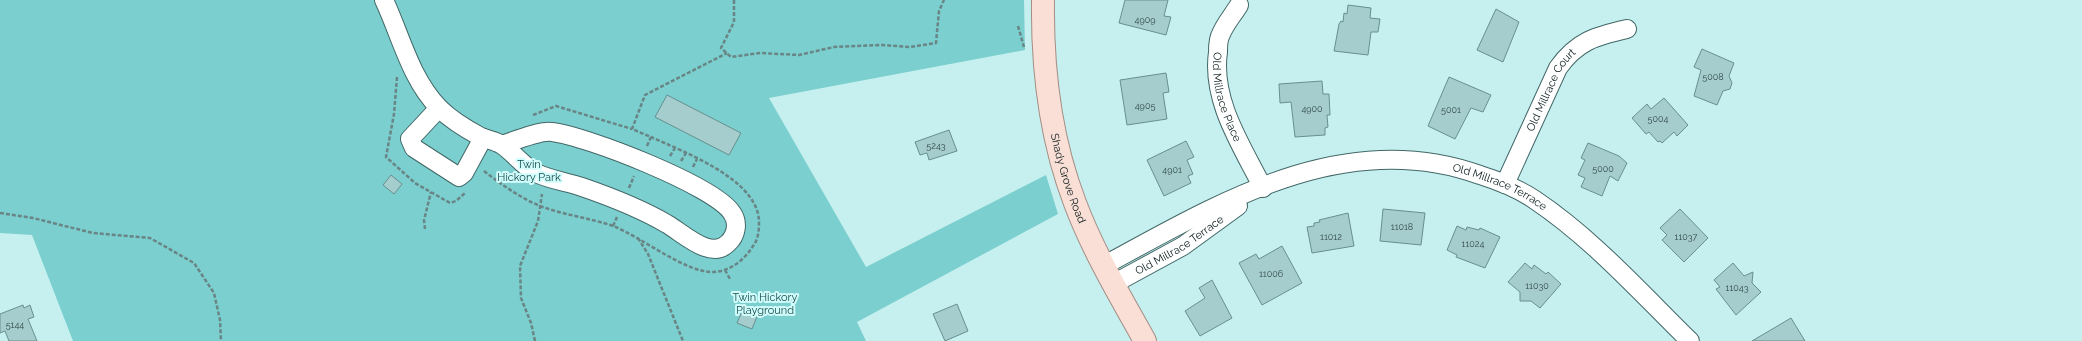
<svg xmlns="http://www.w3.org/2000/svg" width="2082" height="341" font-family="Raleway,sans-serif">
	<rect width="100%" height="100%" fill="#c6f0ef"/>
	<path fill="#7bcfcf" d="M0 0H1024L1025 50 769 98 866 267 1046 175 1058 214 857 322 866 341H73L32 235 0 233Z"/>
	<path fill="#a5cdcd" stroke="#688f8f" d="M1125 0H1168L1164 16 1171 17 1166 35 1119 23Z
		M1348 5 1371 8 1370 18 1380 19 1378 32H1371L1368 55 1334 51 1339 24 1341 21 1343 22 1344 13 1347 14Z
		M1496 9 1519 22 1503 62 1477 50Z
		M1702 49 1734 63 1729 76 1732 83 1730 89 1723 91 1717 105 1694 96 1701 70 1694 67Z
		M1166 73 1169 92 1163 93 1167 119 1127 125 1120 80Z
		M1449 77 1491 95 1483 112 1471 108 1455 139 1428 126Z
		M1322 81 1323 94H1329L1330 115H1327L1328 127 1325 128V135L1295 137 1291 102 1280 103 1279 84Z
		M667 95 741 133 729 155 655 117Z
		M1664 98 1688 125 1677 136 1674 132 1662 143 1660 141 1658 142 1649 132 1646 134 1632 118 1647 104 1651 109Z
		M949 130 957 151 929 160 927 153 920 155 915 142Z
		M1186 141 1194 157 1187 160 1193 174 1188 176 1191 183 1164 196 1147 160Z
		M1588 143 1619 156 1627 163 1618 181 1610 176 1602 196 1581 187 1585 178 1578 175 1585 160 1581 158Z
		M391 175 402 184 394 194 383 185Z
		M1383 209 1425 213 1421 245 1380 241Z
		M1680 209 1708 238 1684 262 1662 240 1667 235 1660 228Z
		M1348 213 1354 246 1312 253 1307 227 1314 226V223L1320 222 1319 220Z
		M1457 226 1466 230 1467 227 1479 230 1480 228 1500 237 1485 268 1456 257 1457 255 1447 250Z
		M1282 246 1302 283 1262 305 1239 263 1256 254 1259 259Z
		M1525 263 1532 269 1534 265 1546 274 1548 272 1561 284 1540 308 1531 301H1520V292L1508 282Z
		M1733 263 1744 276 1753 272 1752 283 1761 292 1736 315 1716 289 1720 287 1714 280Z
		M1212 280 1232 318 1200 336 1185 311 1205 298 1199 288Z
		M957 304 968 331 945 341 933 314Z
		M23 305 24 308 30 305 34 317 28 319 37 341H9L5 331 0 333V314Z
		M743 309 758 314 752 329 737 323Z
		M1791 318 1805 341H1752Z"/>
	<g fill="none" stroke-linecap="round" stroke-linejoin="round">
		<defs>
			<g id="minor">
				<path d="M384 0C401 36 410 78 439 108 451 120 466 129 481 137 488 140 496 141 502 145 514 153 523 166 536 173 551 180 567 182 582 187 611 197 640 208 667 224 683 233 711 261 728 243 736 236 739 223 732 213 715 186 586 136 552 132 541 130 514 141 502 145"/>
				<path id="s1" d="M1239 5C1233 15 1225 24 1221 34 1218 39 1218 47 1218 52 1211 101 1242 146 1263 188"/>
				<path d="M439 108 410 139 414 148 459 177 464 173 483 138"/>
				<path id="s2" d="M1505 184 1558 68C1577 41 1596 36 1627 29"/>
				<path id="s3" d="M1103 266C1219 203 1345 126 1480 175 1499 181 1519 189 1535 200 1593 239 1640 292 1690 341"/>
				<path id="s4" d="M1113 284 1183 246 1238 206"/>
			</g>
			<g id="major">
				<path id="s5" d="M1043 0C1042 69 1050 138 1075 203 1093 251 1120 296 1145 341"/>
			</g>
		</defs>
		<use href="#minor" stroke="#426767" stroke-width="20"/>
		<use href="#major" stroke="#a48d84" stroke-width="24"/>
		<path stroke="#698585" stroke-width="2.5" stroke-dasharray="4 2" stroke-linecap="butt" d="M734 0V22L721 48 731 57 760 53 799 55 834 47 882 45 910 47 936 43 939 11 944 0
			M1018 26 1024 47
			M397 77 394 114 386 157 415 183 450 203 456 201 465 193
			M533 115 556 106 632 129
			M647 146 651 137 632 129 645 95 727 53
			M670 156 675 148
			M681 161 686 153
			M693 167 697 159
			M484 171C502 185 519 197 540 206 564 215 590 218 613 226 642 237 685 273 714 272 731 271 745 259 753 246 758 240 759 231 759 223 760 180 684 152 651 137
			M629 188 634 176
			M0 213 33 218 93 233 150 238 194 263 214 293 220 320 221 341
			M613 226 617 217
			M425 229 424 220 431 192
			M638 238 648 254 683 341
			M725 270 730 279
			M535 341 531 323 521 298 520 266 538 221 542 194"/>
		<use href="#minor" stroke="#fff" stroke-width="18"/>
		<use href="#major" stroke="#f9dfd6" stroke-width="22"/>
	</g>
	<g text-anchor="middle" stroke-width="4" stroke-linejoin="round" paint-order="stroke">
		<g font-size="9" fill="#334949">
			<text x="1145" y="23">4909</text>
			<text x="1713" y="80">5008</text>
			<text x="1145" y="109">4905</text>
			<text x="1312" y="112">4900</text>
			<text x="1451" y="113">5001</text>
			<text x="1658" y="122">5004</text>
			<text x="936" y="149">5243</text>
			<text x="1603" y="172">5000</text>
			<text x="1172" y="173">4901</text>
			<text x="1402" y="230">11018</text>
			<text x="1331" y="240">11012</text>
			<text x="1686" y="240">11037</text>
			<text x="1473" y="247">11024</text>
			<text x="1271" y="277">11006</text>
			<text x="1537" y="289">11030</text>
			<text x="1737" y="291">11043</text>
			<text x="15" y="328">5144</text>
		</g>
		<g font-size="11" fill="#0d1d1d" stroke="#d3fdfc">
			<text dy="4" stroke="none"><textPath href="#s2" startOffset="105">Old Millrace Court</textPath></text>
			<text dy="4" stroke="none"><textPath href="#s1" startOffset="99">Old Millrace Place</textPath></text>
			<text dy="4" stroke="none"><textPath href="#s5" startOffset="181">Shady Grove Road</textPath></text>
			<text dy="4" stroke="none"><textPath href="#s3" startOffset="424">Old Millrace Terrace</textPath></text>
			<text dy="4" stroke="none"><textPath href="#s4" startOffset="77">Old Millrace Terrace</textPath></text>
		</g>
		<g font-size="11" fill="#124c4c" stroke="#d3fdfc">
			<text x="529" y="168">Twin<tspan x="529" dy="13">Hickory Park</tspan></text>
			<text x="765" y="301">Twin Hickory<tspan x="765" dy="13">Playground</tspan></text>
		</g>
	</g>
</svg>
